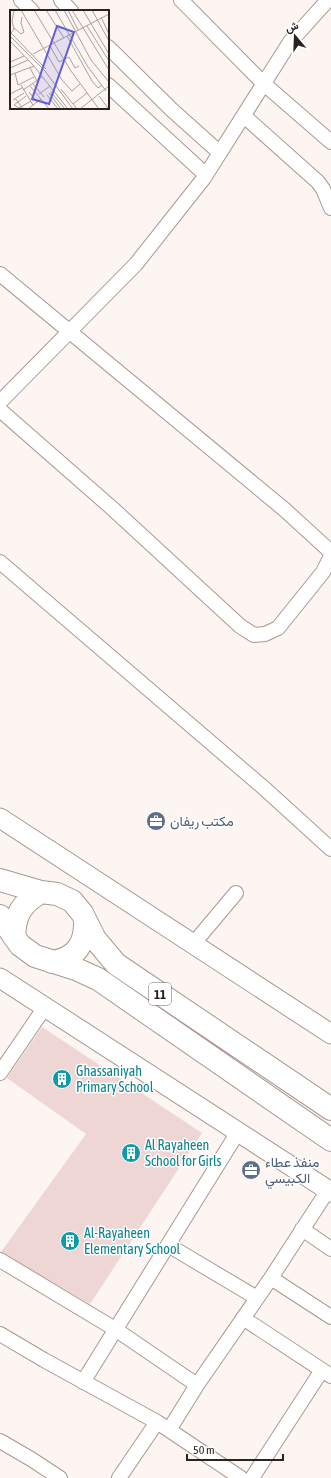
<svg xmlns="http://www.w3.org/2000/svg" width="331" height="1478" font-family="'Asap Condensed',Vazirmatn,sans-serif">
	<rect width="100%" height="100%" fill="#fdf5f2"/>
	<path fill="#edd6d3" d="M42 1027 202 1133 90 1304 1 1252 86 1134 7 1078Z"/>
	<g fill="none" stroke-linecap="round" stroke-linejoin="round">
		<defs>
			<path id="street" d="M21 0 32 11
				M61 0 71 11
				M181 0 263 83 331 142
				M108 47 172 110 220 153
				M108 85 206 175
				M244 116 318 182 323 189 331 208
				M0 274 285 510 331 552
				M0 402 136 264 204 178 290 42 328 0
				M0 410 113 509 240 626 254 635 265 634 278 628 323 572 331 556
				M0 562 265 789 331 849
				M194 943 236 893
				M0 1073 45 1007
				M302 1229 331 1249
				M168 1245 257 1298
				M0 1260 115 1329 197 1385
				M271 1278 331 1317
				M243 1318 331 1376
				M0 1334 44 1360 157 1422 241 1478
				M83 1382 238 1132
				M169 1430 197 1385 271 1278 328 1190
				M0 1441 31 1459 60 1478
				M119 1478 157 1422
				M252 1478 322 1370"/>
			<path id="secondary" d="M0 818 331 1034
				M0 978 331 1192"/>
			<path id="highway" d="M0 880 41 892 57 894 72 901 82 913 95 939 116 964 331 1109
				M0 916 20 945 35 956 76 969 98 979 331 1140
				M14 937C15 914 21 904 41 892
				M52 962C76 959 86 943 85 920"/>
		</defs>
		<use href="#street" stroke="#ab9790" stroke-width="16"/>
		<use href="#secondary" stroke="#ab9790" stroke-width="21"/>
		<use href="#highway" stroke="#ab9790" stroke-width="24"/>
		<use href="#street" stroke="#fff" stroke-width="14"/>
		<use href="#secondary" stroke="#fff" stroke-width="19"/>
		<use href="#highway" stroke="#fff" stroke-width="22"/>
	</g>
	<defs>
		<symbol id="office-disc" viewBox="-11 -11 22 22"><circle r="9.5" fill="#5c6f8a" stroke="#fff"/><path d="M-6-3h4V-5.5h4V-3h4V5H-6ZM-1-4.5V-3h2v-1.5ZM-6 0V1H6V0Z" fill="#fff"/></symbol>
		<symbol id="building-disc" viewBox="-11 -11 22 22"><circle r="9.5" fill="#0f9aa8" stroke="#fff"/><path d="M-4-6H4V6H1V3H-1V6H-4ZM-2.5-4.3h1.7v1.8h-1.7ZM.8-4.3h1.7v1.8H.8ZM-2.5-1h1.7V.8h-1.7ZM.8-1h1.7V.8H.8Z" fill="#fff"/></symbol>
	</defs>
	<g fill-rule="evenodd">
		<use href="#office-disc" x="145" y="810" width="22" height="22"/>
		<use href="#building-disc" x="51" y="1068" width="22" height="22"/>
		<use href="#building-disc" x="120" y="1142" width="22" height="22"/>
		<use href="#office-disc" x="240" y="1159" width="22" height="22"/>
		<use href="#building-disc" x="59" y="1230" width="22" height="22"/>
	</g>
	<g text-anchor="middle" stroke-width="3" stroke-linejoin="round" paint-order="stroke">
		<rect fill="#fff" stroke="#6a6463" stroke-width="1" x="149" y="983" width="22" height="22" rx="3"/>
		<g font-size="13" font-weight="bold" fill="#2a2220">
			<text x="160" y="999">11</text>
		</g>
		<g font-size="14" fill="#4e5e75" stroke="#fff" text-anchor="start">
			<text x="170" y="826">مكتب ريفان</text>
			<text x="265" y="1167">منفذ عطاء<tspan x="265" dy="16">الكبيسي</tspan></text>
		</g>
		<g font-size="14" fill="#0d838f" stroke="#fff" text-anchor="start">
			<text x="76" y="1076">Ghassaniyah<tspan x="76" dy="16">Primary School</tspan></text>
			<text x="145" y="1150">Al Rayaheen<tspan x="145" dy="16">School for Girls</tspan></text>
			<text x="84" y="1238">Al-Rayaheen<tspan x="84" dy="16">Elementary School</tspan></text>
		</g>
	</g>
	<g transform="translate(10 10)">
		<rect width="99" height="99" fill="#fdf5f2"/>
		<path fill="none" stroke="#a9a19e" stroke-width="1" d="M11 0 52 70 62 81 70 74M24 0 61 61 89 99M36 0 54 28M45 0 78 57 96 81M54 0 81 50 99 72M58 0 68 20M62 0 99 60M73 0 99 44M82 0 99 31M91 7 99 24M77 16 99 51M4 18 11 24 14 22 11 13 12 7M0 22 36 59M1 23 4 19 2 11 4 0M0 26 35 61 63 99M57 26 82 71 88 78 92 75M0 31 23 55 58 99M40 36 49 52 59 47 65 58 69 56M23 44 99 4M0 52 14 46M0 58 18 50M20 58 27 71M5 63 8 75 24 67M0 65 24 56M23 74 34 87M11 75 23 95M20 76 39 99M51 79 67 99M13 80 32 67M19 82 27 92M41 82 55 99M39 83 51 99M0 84 12 78M29 84 40 76M37 85 48 99M16 86 4 95 9 98 21 91M89 86 98 98M5 88 13 99M3 90 14 83M63 94 77 83M18 99 31 89M70 99 99 76"/>
		<path fill="#615fd7" fill-opacity="0.15" stroke="#615fd7" stroke-width="2" d="M47 16 64 22 39 94 22 89Z"/>
		<rect width="99" height="99" fill="none" stroke="#2a2220" stroke-width="2"/>
	</g>
	<g transform="translate(295 36) rotate(341)" stroke="#ffffff" stroke-width="3" paint-order="stroke">
	<path d="M0-3L7 15L0 10L-7 15Z" fill="#2a2220"/>
	<text y="-6" font-size="11" font-weight="bold" text-anchor="middle" fill="#2a2220">ش</text>
	</g>
	<path d="M187 1454v6h96v-6" fill="none" stroke="#2a2220" stroke-width="2"/>
	<text x="193" y="1454" font-size="12" fill="#2a2220" stroke="#ffffff" stroke-width="3" paint-order="stroke">50 m</text>
</svg>
